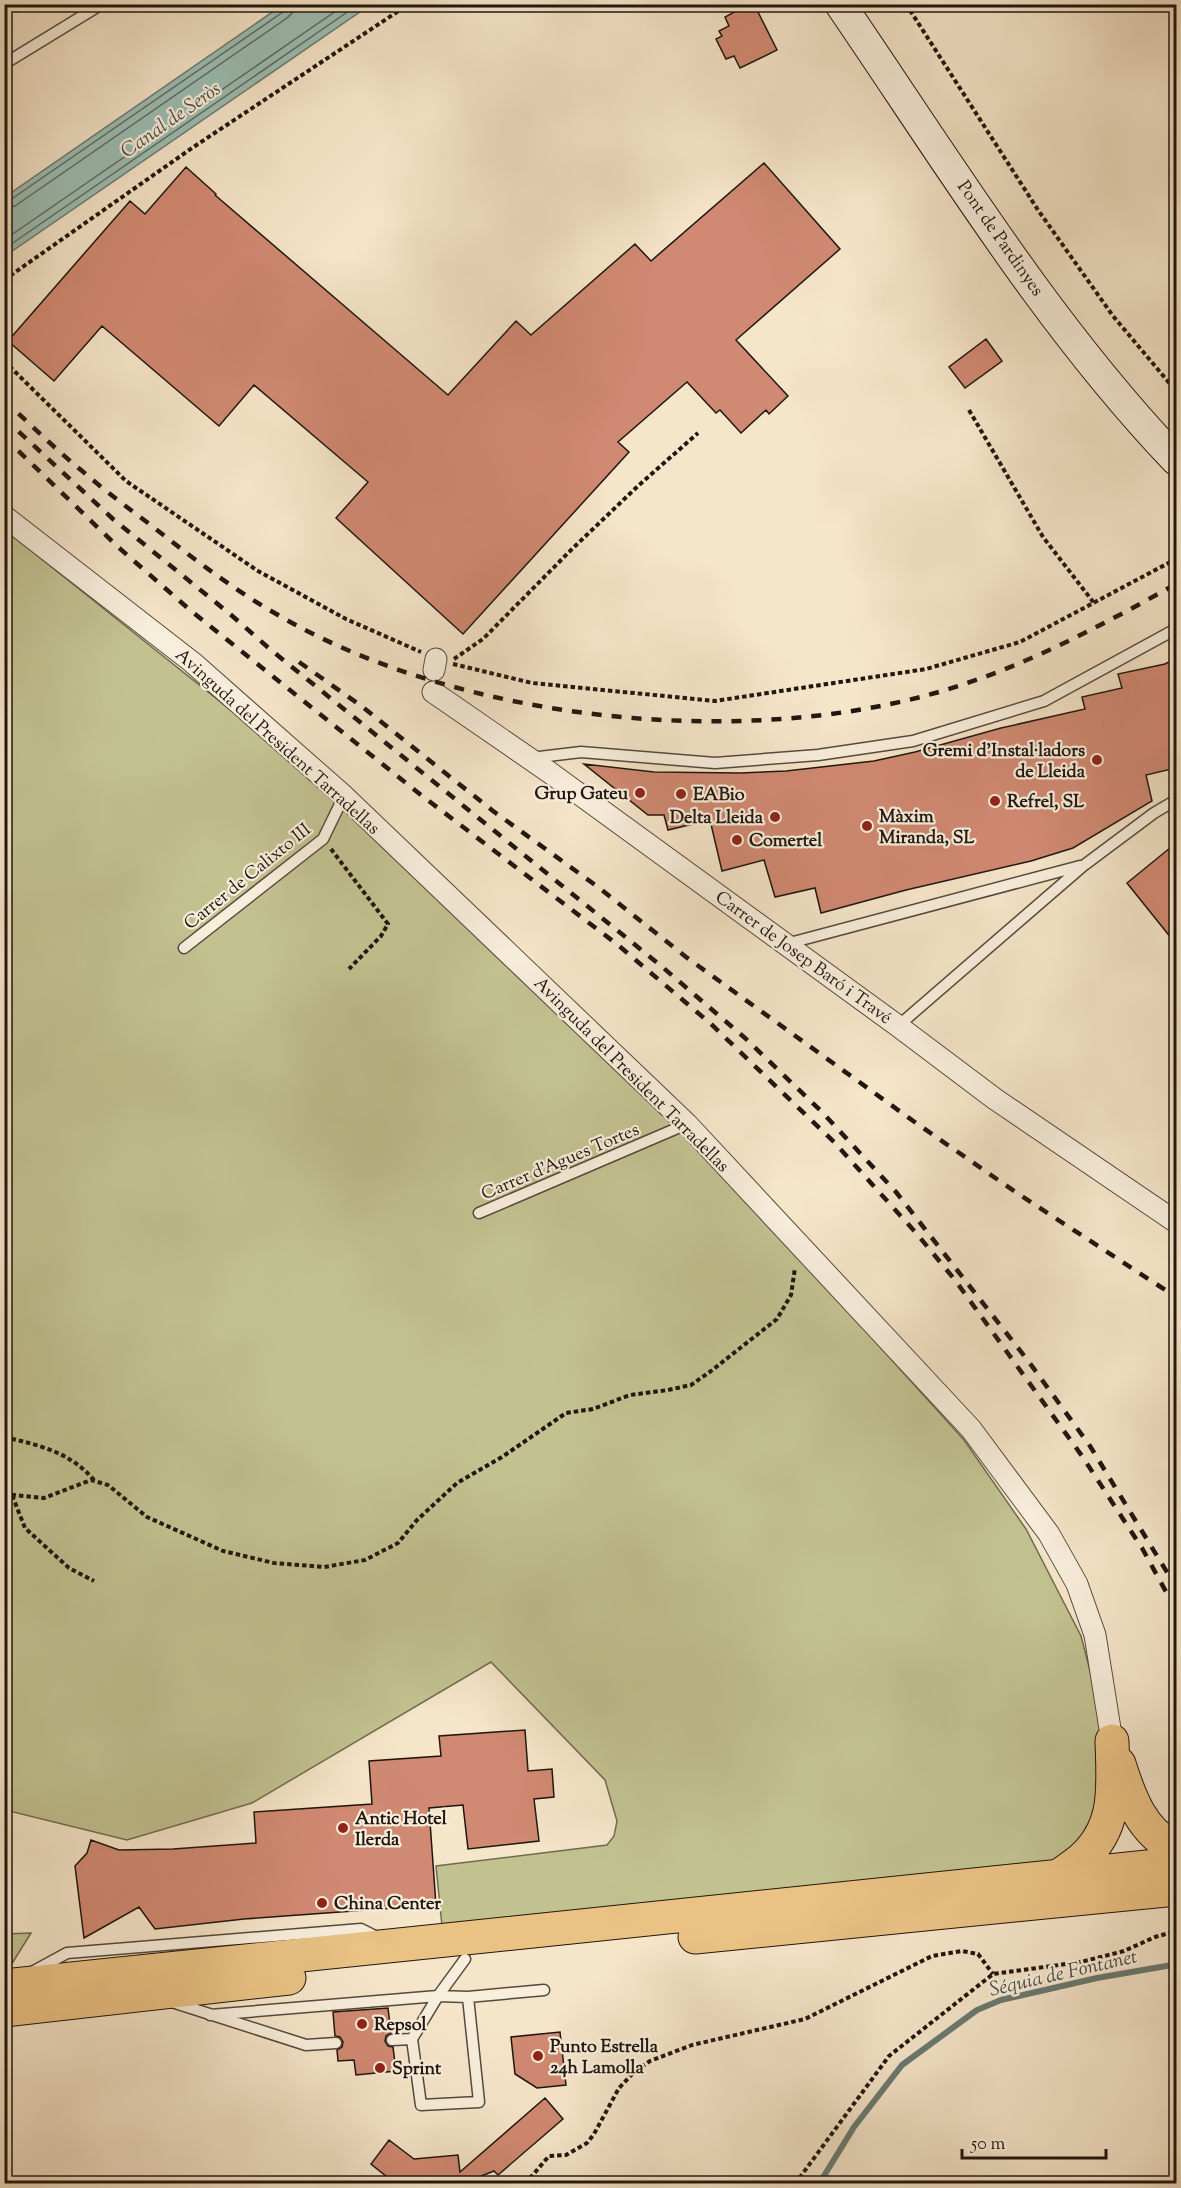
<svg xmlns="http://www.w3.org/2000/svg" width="1181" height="2188" font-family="'Sorts Mill Goudy',serif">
	<rect width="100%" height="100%" fill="#f5e5c9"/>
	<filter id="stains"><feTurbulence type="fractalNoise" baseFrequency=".00333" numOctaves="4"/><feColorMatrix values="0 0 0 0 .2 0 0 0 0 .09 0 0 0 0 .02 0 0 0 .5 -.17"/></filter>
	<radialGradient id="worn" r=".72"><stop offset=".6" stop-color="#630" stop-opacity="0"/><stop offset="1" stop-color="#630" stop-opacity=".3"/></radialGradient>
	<path fill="#c2c291" stroke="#716c50" stroke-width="1.5" d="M4 529 277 747 689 1135 964 1440 1026 1529 1081 1636 1110 1748 1109 1791 1067 1859 442 1926 436 1866 607 1845 614 1836 617 1821 605 1780 491 1662 252 1803 127 1840 5 1810Z
		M31 1933 8 1970H4V1934Z"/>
	<path fill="#9cbfb5" stroke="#6a7b73" stroke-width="1.5" d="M284 4 370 5 5 256V197Z"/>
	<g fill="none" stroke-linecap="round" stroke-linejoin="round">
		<path stroke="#5e6a62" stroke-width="1.5" d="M4 201 10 200 283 12 286 4
			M4 209 15 206 287 18 293 12 294 4
			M4 240 346 4
			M4 249 359 4"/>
		<path stroke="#6a7b73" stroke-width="6" d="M819 2184 854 2127 902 2065 977 2010 1001 2000 1097 1978 1172 1965 1176 1960"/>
	</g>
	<path fill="#d08972" stroke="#20160f" stroke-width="1.5" d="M749 4H754L777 50 740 68 734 56 726 59 716 39 722 36 719 31 729 26 725 17Z
		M764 163 840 249 736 340 788 396 769 414 766 410 741 433 720 410 716 413 687 382 618 442 629 452 463 634 336 518 368 482 254 385 219 426 102 326 54 381 8 341 130 201 145 214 186 167 216 194 215 195 448 395 516 321 531 335 635 244 651 261Z
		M986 339 1002 361 965 388 949 367Z
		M1176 658V768L1146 775 1152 801 1073 848 1031 861 906 890 821 913 815 888 775 897 764 860 722 871 710 820 668 830 664 815H648L584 764 654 772 740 773 786 771 874 761 915 752 1001 728 1085 709 1082 697 1122 688 1118 674 1165 664Z
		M1176 843V944L1127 883Z
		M525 1730 528 1771 552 1769 554 1797 534 1799 539 1841 468 1849 463 1805 429 1808 436 1905 244 1919 155 1929 139 1907 84 1938 75 1866 87 1853 91 1840 119 1850 173 1849 256 1843 254 1812 372 1804 369 1761 441 1756 439 1736Z
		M388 2008 391 2033 386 2036 385 2041 388 2046 393 2047 396 2071 356 2075 354 2060 338 2061 337 2050 342 2047 343 2042 340 2037 335 2036 333 2012Z
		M560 2032 566 2085 537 2088 515 2074 511 2037Z
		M545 2098 563 2119 498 2175 494 2171 461 2184H396L371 2164 389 2140 414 2159 458 2155 460 2172Z"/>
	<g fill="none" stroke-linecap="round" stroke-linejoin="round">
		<defs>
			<path id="lane" d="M4 64 102 4
				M531 758 581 752 715 763 818 755 913 741 1044 701 1176 629
				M786 944 1080 866
				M184 948 323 839 344 796
				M898 1026 1083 866 1154 813 1176 800
				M479 1213 687 1124
				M34 1971 67 1953 361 1929 377 1937
				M468 1997 544 1990
				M172 2002 306 2045 336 2043
				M210 2015 438 1996 468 1997 479 2102 421 2105 412 2039
				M392 2040 412 2039 438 1996 465 1959"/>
			<path id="street" d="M4 516 192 662 344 796 687 1124 971 1429 1049 1534 1077 1584 1095 1635 1112 1741
				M434 670 436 659
				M433 692 549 772 898 1026 995 1099 1176 1222"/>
			<path id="secondary" d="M840 4C946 159 1047 325 1176 460"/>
			<path id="primary" d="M1119 1764C1130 1799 1142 1832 1176 1849
				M1056 1878C1064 1872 1074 1866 1082 1859 1119 1826 1113 1785 1112 1741
				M695 1937 1176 1889
				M4 1986 1176 1864
				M4 2010 289 1978"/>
		</defs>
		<use href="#lane" stroke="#554a3e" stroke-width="13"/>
		<use href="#street" stroke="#554a3e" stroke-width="23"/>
		<use href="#secondary" stroke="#20160f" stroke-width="32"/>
		<use href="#primary" stroke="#20160f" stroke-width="35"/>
		<path stroke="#20160f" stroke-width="4" stroke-dasharray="4.5 3" stroke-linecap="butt" d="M906 4 1038 210 1113 316 1176 391
			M4 280 192 148 409 4
			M4 361 126 481 258 571 346 619 421 652
			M969 410 1043 537 1094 603
			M454 659 483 639 571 550 639 485 698 433
			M453 664 532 683 715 701 926 669 1020 642 1176 559
			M331 849 388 924 381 936 349 969
			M4 1437C39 1445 70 1452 94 1480
			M4 1483 12 1495 25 1528 69 1568 94 1581
			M4 1494 44 1498 91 1480 108 1485 147 1517 223 1551 274 1563 324 1567 365 1560 398 1543 417 1520 457 1483 502 1457 566 1413 593 1409 630 1395 668 1390 691 1385 711 1371 777 1319 791 1295 795 1268
			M525 2184 549 2156 566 2155 587 2143 594 2134 619 2088 634 2072 650 2061 692 2045 805 2019 932 1956 962 1951 978 1954 993 1974
			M795 2184 889 2056 993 1974 1081 1962 1124 1951 1155 1937 1176 1931"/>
		<use href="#lane" stroke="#f8eedc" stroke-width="10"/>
		<use href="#street" stroke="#f8eedc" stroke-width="21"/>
		<use href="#secondary" stroke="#f8eedc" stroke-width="30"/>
		<use href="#primary" stroke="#eac284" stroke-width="33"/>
		<path stroke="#20160f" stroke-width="4.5" stroke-dasharray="10 10" stroke-linecap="butt" d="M4 400C29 423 54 448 81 470 104 490 128 508 152 526 195 560 238 593 285 619 463 720 732 748 928 695 1017 671 1097 628 1176 584
			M4 418 113 519 230 614 271 650 660 965 745 1038 822 1112 896 1192 1029 1362 1090 1446 1176 1587
			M4 437 118 547 190 610 421 795 618 945 711 1024 834 1142 917 1234 955 1280 1082 1456 1142 1548 1176 1610
			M299 662 360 705 493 811 598 887 686 957 916 1123 1017 1193 1176 1297"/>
	</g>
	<g fill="#8f2418" stroke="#f8eedc" stroke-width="2">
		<circle cx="1097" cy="760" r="6"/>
		<circle cx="640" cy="793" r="6"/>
		<circle cx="681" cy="794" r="6"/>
		<circle cx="995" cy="801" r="6"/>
		<circle cx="775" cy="817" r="6"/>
		<circle cx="867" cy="826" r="6"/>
		<circle cx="737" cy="840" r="6"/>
		<circle cx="343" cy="1828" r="6"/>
		<circle cx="322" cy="1903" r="6"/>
		<circle cx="362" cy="2024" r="6"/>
		<circle cx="538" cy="2056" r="6"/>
		<circle cx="380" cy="2068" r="6"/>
	</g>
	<g text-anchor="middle" stroke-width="4.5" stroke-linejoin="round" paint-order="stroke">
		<g font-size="18" fill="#20160f" stroke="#f8eedc">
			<text transform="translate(1001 238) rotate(55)" y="6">Pont de Pardinyes</text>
			<text transform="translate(278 741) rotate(42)" y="6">Avinguda del President Tarradellas</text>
			<text transform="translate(247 876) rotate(-39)" y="6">Carrer de Calixto III</text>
			<text transform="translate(804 957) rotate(36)" y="6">Carrer de Josep Baró i Travé</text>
			<text transform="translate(632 1074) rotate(45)" y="6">Avinguda del President Tarradellas</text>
			<text transform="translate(560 1161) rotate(-23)" y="6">Carrer d'Agues Tortes</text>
		</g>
		<g font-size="18" font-weight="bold" fill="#20160f" stroke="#f8eedc" text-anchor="start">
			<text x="1085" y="756" text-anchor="end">Gremi d'Instal·ladors<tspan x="1085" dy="21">de Lleida</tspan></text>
			<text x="628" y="799" text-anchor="end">Grup Gateu</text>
			<text x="693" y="800">EABio</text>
			<text x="1007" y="807">Refrel, SL</text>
			<text x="879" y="822">Màxim<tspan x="879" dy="21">Miranda, SL</tspan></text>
			<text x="763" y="823" text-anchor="end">Delta Lleida</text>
			<text x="749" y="846">Comertel</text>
			<text x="355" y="1824">Antic Hotel<tspan x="355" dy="21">Ilerda</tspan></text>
			<text x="334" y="1909">China Center</text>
			<text x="374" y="2030">Repsol</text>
			<text x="550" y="2052">Punto Estrella<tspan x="550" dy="21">24h Lamolla</tspan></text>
			<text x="392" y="2074">Sprint</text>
		</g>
		<g font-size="20" font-style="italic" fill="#4b5149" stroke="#f8eedc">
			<text transform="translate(170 119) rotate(-35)" y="7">Canal de Seròs</text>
			<text transform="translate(1063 1972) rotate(-13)" y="7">Séquia de Fontanet</text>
		</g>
	</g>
	<rect width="1181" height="2188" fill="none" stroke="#f5e5c9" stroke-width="24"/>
	<rect x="6" y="6" width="1169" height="2176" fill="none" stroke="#20160f" stroke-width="3"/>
	<rect x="12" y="12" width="1157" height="2164" fill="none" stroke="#20160f" stroke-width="1.5"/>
	<path d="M962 2149v9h144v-9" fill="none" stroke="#20160f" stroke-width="3"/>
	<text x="971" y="2149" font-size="18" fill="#20160f" stroke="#f8eedc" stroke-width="4.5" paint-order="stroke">50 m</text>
	<rect width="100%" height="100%" filter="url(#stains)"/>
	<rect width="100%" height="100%" fill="url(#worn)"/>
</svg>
